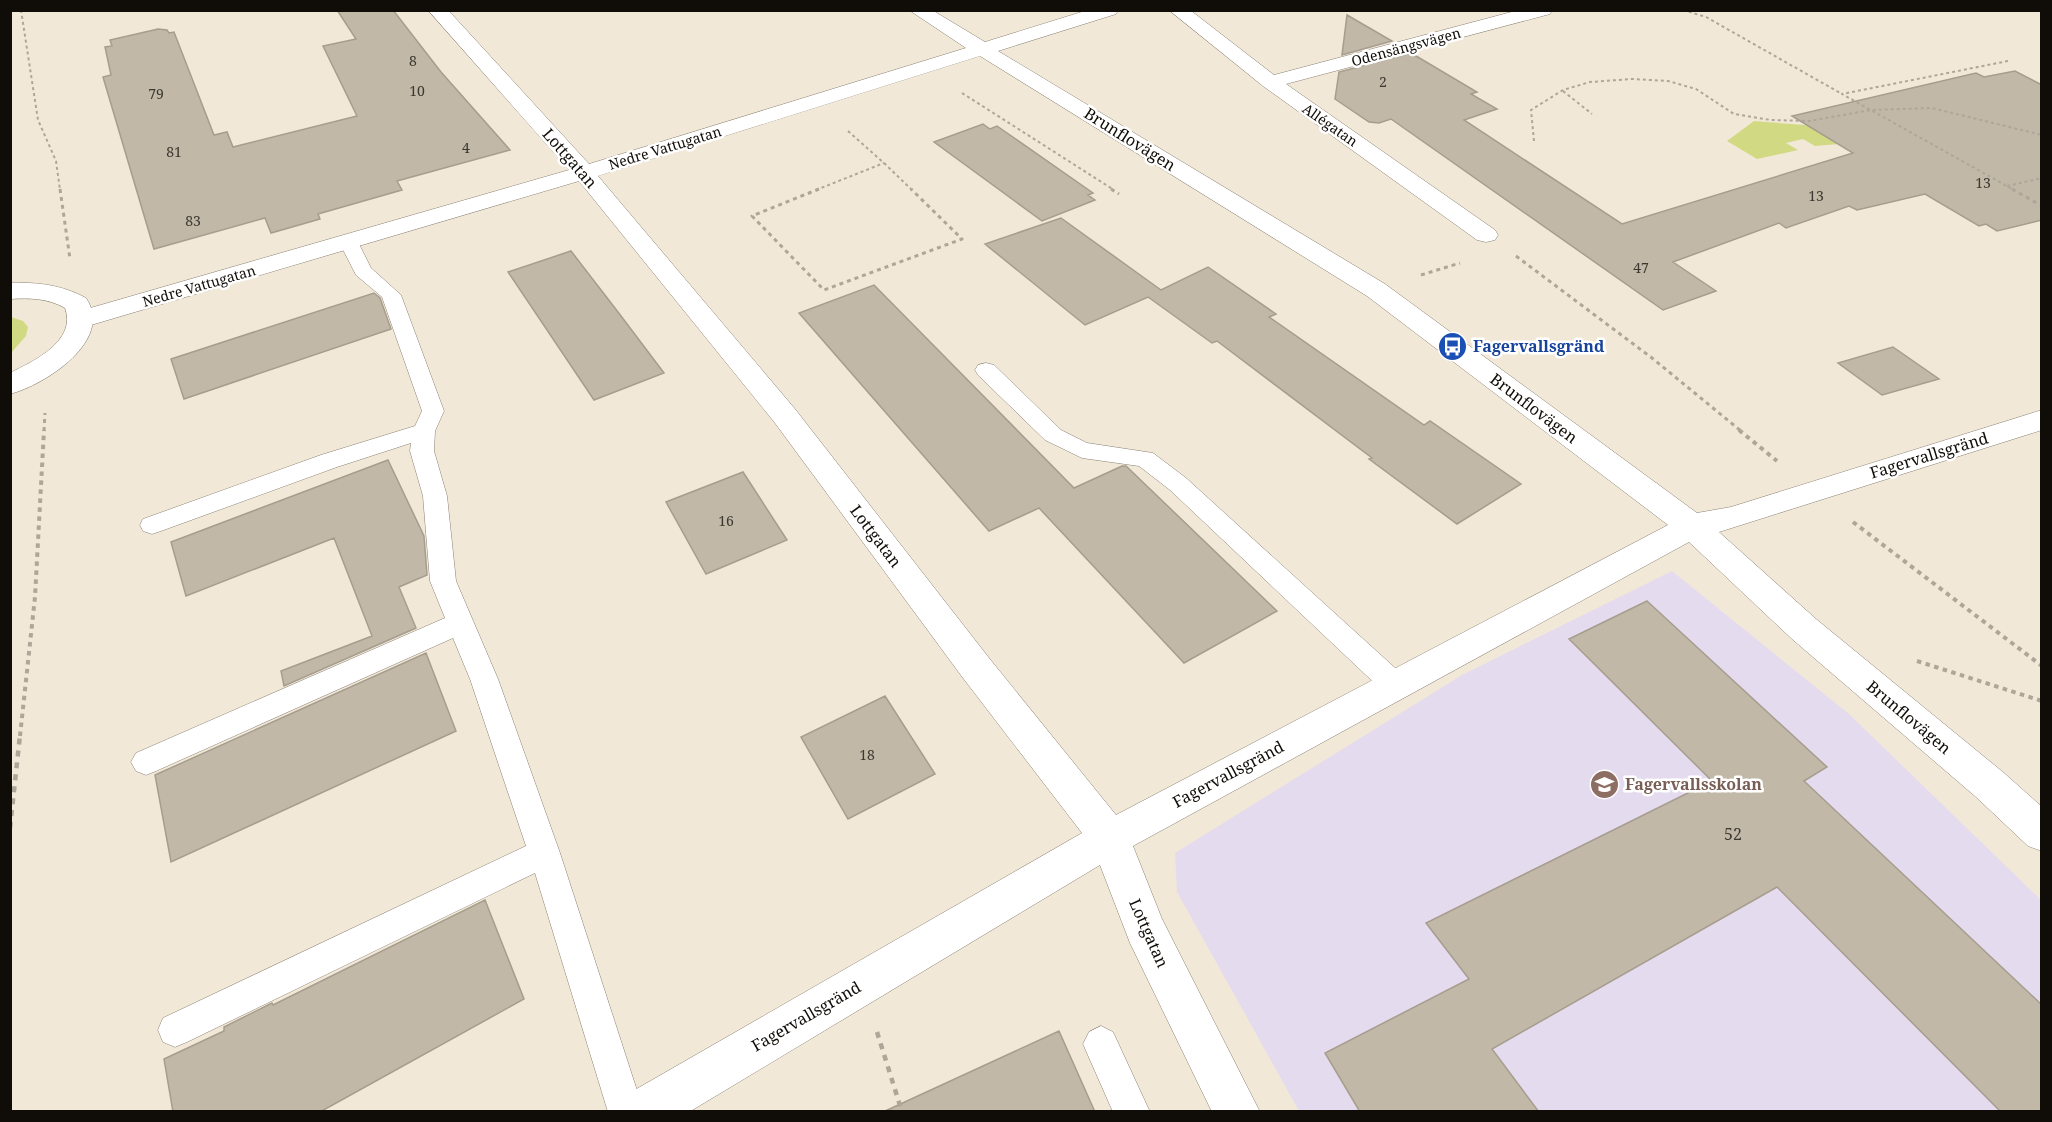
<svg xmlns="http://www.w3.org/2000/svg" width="2052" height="1122" font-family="'Noto Serif',serif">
	<rect width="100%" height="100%" fill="#f2e8d8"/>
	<path fill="#e5dbef" d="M1672 571 1849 714 2041 900V1111H1299L1177 892 1175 853 1462 675Z"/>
	<path fill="#d2d983" d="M1754 121 1817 126 1863 142 1815 146 1803 139 1786 143 1798 150 1757 159 1727 141Z
		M11 317 23 321 28 327 26 336 11 353Z"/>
	<path fill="#c1b8a8" stroke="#a69d8e" stroke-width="1.5" d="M337 10H393L441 72 510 150 397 181 402 190 318 214 320 219 271 233 265 218 154 249 103 77 111 75 105 47 112 46 110 40 158 29 167 30 169 33 174 32 214 135 227 132 233 147 357 116 323 46 356 39Z
		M1347 15 1392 41 1342 55Z
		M1411 53 1477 92 1471 94 1497 109 1464 120 1622 224 1853 153 1792 116 1976 73 1984 77 2015 71 2042 85V220L1997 231 1986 224 1979 226 1925 194 1857 210 1849 206 1786 228 1779 223 1673 262 1716 291 1663 310 1391 119 1379 123 1369 122 1335 99 1339 72Z
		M983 124 990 129 997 126 1093 193 1088 195 1095 200 1042 221 934 142Z
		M1061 218 1161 290 1208 267 1276 314 1269 317 1424 425 1430 421 1521 484 1457 524 1369 459 1372 458 1217 341 1212 343 1148 297 1085 325 985 244Z
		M571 251 618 312 664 373 594 400 508 272Z
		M874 285 1074 488 1122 466H1126L1277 611 1184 663 1039 508 989 531 799 313Z
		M374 293 380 298 391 329 184 399 171 359Z
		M1893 347 1939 379 1882 395 1838 363Z
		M388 460 424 536 427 575 399 587 416 628 284 686 281 671 372 636 334 538 186 596 171 542Z
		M743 472 787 540 706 574 666 502Z
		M1647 601 1827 767 1804 781 2042 1005V1112H2001L1777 887 1492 1049 1539 1112H1360L1325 1053 1469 979 1426 923 1712 781 1569 639Z
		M426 653 456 731 171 862 155 775Z
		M885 696 935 774 848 819 801 737Z
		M485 900 524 999 320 1112H173L164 1059 224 1031V1027L272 1003 273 1005Z
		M1059 1031 1095 1112H883Z"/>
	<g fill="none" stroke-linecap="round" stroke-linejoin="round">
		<defs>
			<path id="lane" d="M349 236 356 238 371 268 401 295 444 411 435 431 434 451 447 496 456 581 498 679 560 853 644 1112H608L535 873 187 1042 175 1047 163 1042 158 1030 163 1018 526 846 470 679 453 638 156 771 146 775 136 771 131 762 136 753 445 618 430 581 423 496 410 451 411 443 337 467 161 531 152 534 143 531 140 525 143 519 321 455 415 426 422 411 382 297 356 275 339 242 342 238Z
				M986 363 994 365 1061 430 1087 443 1153 453 1186 478 1405 677 1409 685 1405 693 1395 696 1385 693 1170 490 1139 466 1082 458 1045 440 978 375 975 370 978 365Z
				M1101 1026 1113 1032 1150 1112H1113L1083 1044 1089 1032Z"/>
			<path id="street" d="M428 10H448L589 164 966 48 909 10H932L985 42 1088 10H1118L1116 14 998 51 1385 284 1697 513 1731 507 2042 410V430L1719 532 1816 619 2004 773 2042 807V851L2028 846 1976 797 1792 639 1689 542 1133 846 1162 919 1260 1112H1212L1130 943 1100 865 689 1112H620L626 1095 1082 833 963 678 775 423 579 181 91 325 82 327 73 325 69 319 73 313 569 170ZM980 56 1367 296 1668 525 1116 815 989 658 795 409 598 176Z
				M1169 10H1190L1274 75 1519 10H1552L1550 14 1286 84 1495 230 1498 235 1495 240 1486 242 1477 240 1263 86Z"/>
			<path id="secondary" d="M10 283C38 282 62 285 86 298 115 340 45 385 10 394V373C34 361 77 341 65 308 47 298 31 298 10 299Z"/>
		</defs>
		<use href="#lane" stroke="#8a8173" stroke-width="1"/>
		<use href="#street" stroke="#8a8173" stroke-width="1"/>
		<use href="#secondary" stroke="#8a8173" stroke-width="1"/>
		<path stroke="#aea699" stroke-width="2" stroke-dasharray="3 3" stroke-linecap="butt" d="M21 10 38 120 56 161 60 190
			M1683 10 1706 17 1842 94
			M2008 61 1842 94 2014 190
			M1563 91 1592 114
			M962 93 1114 190
			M848 131 884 163
			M1534 141 1531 110 1563 90 1590 82 1632 79 1668 81 1696 89 1734 114 1771 120 1809 121 1871 110 1932 108 2042 135
			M884 163 912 190
			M2007 186 2042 178
			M816 190 884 163"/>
		<path stroke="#aea699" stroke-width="3" stroke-dasharray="4 4" stroke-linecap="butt" d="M60 189 70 259
			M819 189 752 216 824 290 962 239 911 189
			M1111 189 1119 194
			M2012 189 2042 206
			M1516 256 1652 358 1741 431
			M1421 275 1460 263
			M44 431 45 413"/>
		<path stroke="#aea699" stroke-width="4" stroke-dasharray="4.5 4.5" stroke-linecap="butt" d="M1739 430 1777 461
			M1853 522 2042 666
			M1917 661 2042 701
			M20 736 35 597 44 430"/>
		<path stroke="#aea699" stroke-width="4.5" stroke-dasharray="6 6" stroke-linecap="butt" d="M10 828 20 735
			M877 1032 902 1112"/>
		<use href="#lane" fill="#fff" fill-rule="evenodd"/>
		<use href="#street" fill="#fff" fill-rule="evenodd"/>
		<use href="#secondary" fill="#fff" fill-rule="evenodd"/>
	</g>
	<defs>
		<symbol id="bus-disc" viewBox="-11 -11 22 22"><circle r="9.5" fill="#1a4fb4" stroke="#fff"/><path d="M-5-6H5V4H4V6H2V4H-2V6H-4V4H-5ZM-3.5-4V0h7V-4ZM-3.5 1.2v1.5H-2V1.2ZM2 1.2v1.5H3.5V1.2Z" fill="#fff"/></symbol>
		<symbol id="school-disc" viewBox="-11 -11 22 22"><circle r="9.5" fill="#8d6e63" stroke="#fff"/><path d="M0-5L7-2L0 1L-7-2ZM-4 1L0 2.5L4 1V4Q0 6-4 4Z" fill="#fff"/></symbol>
	</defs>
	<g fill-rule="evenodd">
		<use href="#bus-disc" x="1436" y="330" width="33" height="33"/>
		<use href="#school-disc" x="1588" y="768" width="33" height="33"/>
	</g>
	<g text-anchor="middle" stroke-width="5" stroke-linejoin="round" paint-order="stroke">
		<g font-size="14" fill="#100c07" stroke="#fff">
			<text transform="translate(1406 47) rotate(-15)" y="5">Odensängsvägen</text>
			<text transform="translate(1330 125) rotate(35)" y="5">Allégatan</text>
			<text transform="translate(665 148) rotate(-17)" y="5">Nedre Vattugatan</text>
			<text transform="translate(199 286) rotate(-16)" y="5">Nedre Vattugatan</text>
		</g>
		<g font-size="14" fill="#3c372f">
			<text x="413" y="66">8</text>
			<text x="1383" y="87">2</text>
			<text x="417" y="96">10</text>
			<text x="156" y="99">79</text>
			<text x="466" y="153">4</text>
			<text x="174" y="157">81</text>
			<text x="1983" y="188">13</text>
			<text x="1816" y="201">13</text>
			<text x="193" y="226">83</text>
			<text x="1641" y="273">47</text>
			<text x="726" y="526">16</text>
			<text x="867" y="760">18</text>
		</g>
		<g font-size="16" fill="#100c07" stroke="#fff">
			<text transform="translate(1130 139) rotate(32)" y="6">Brunflovägen</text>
			<text transform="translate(570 158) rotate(49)" y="6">Lottgatan</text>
			<text transform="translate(1534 408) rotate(37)" y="6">Brunflovägen</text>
			<text transform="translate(1929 455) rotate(-17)" y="6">Fagervallsgränd</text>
			<text transform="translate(876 536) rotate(53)" y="6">Lottgatan</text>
			<text transform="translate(1909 717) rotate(40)" y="6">Brunflovägen</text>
			<text transform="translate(1228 774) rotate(-28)" y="6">Fagervallsgränd</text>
			<text transform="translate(1149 933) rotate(66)" y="6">Lottgatan</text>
			<text transform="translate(806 1016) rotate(-30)" y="6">Fagervallsgränd</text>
		</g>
		<g font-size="16" font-weight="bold" fill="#164399" stroke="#fff" text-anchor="start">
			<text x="1473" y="352">Fagervallsgränd</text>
		</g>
		<g font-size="16" font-weight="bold" fill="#785e54" stroke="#fff" text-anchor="start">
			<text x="1625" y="790">Fagervallsskolan</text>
		</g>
		<g font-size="16" fill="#3c372f">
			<text x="1733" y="840">52</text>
		</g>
	</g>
	<rect width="2052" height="1122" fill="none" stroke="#100c07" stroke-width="24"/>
</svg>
